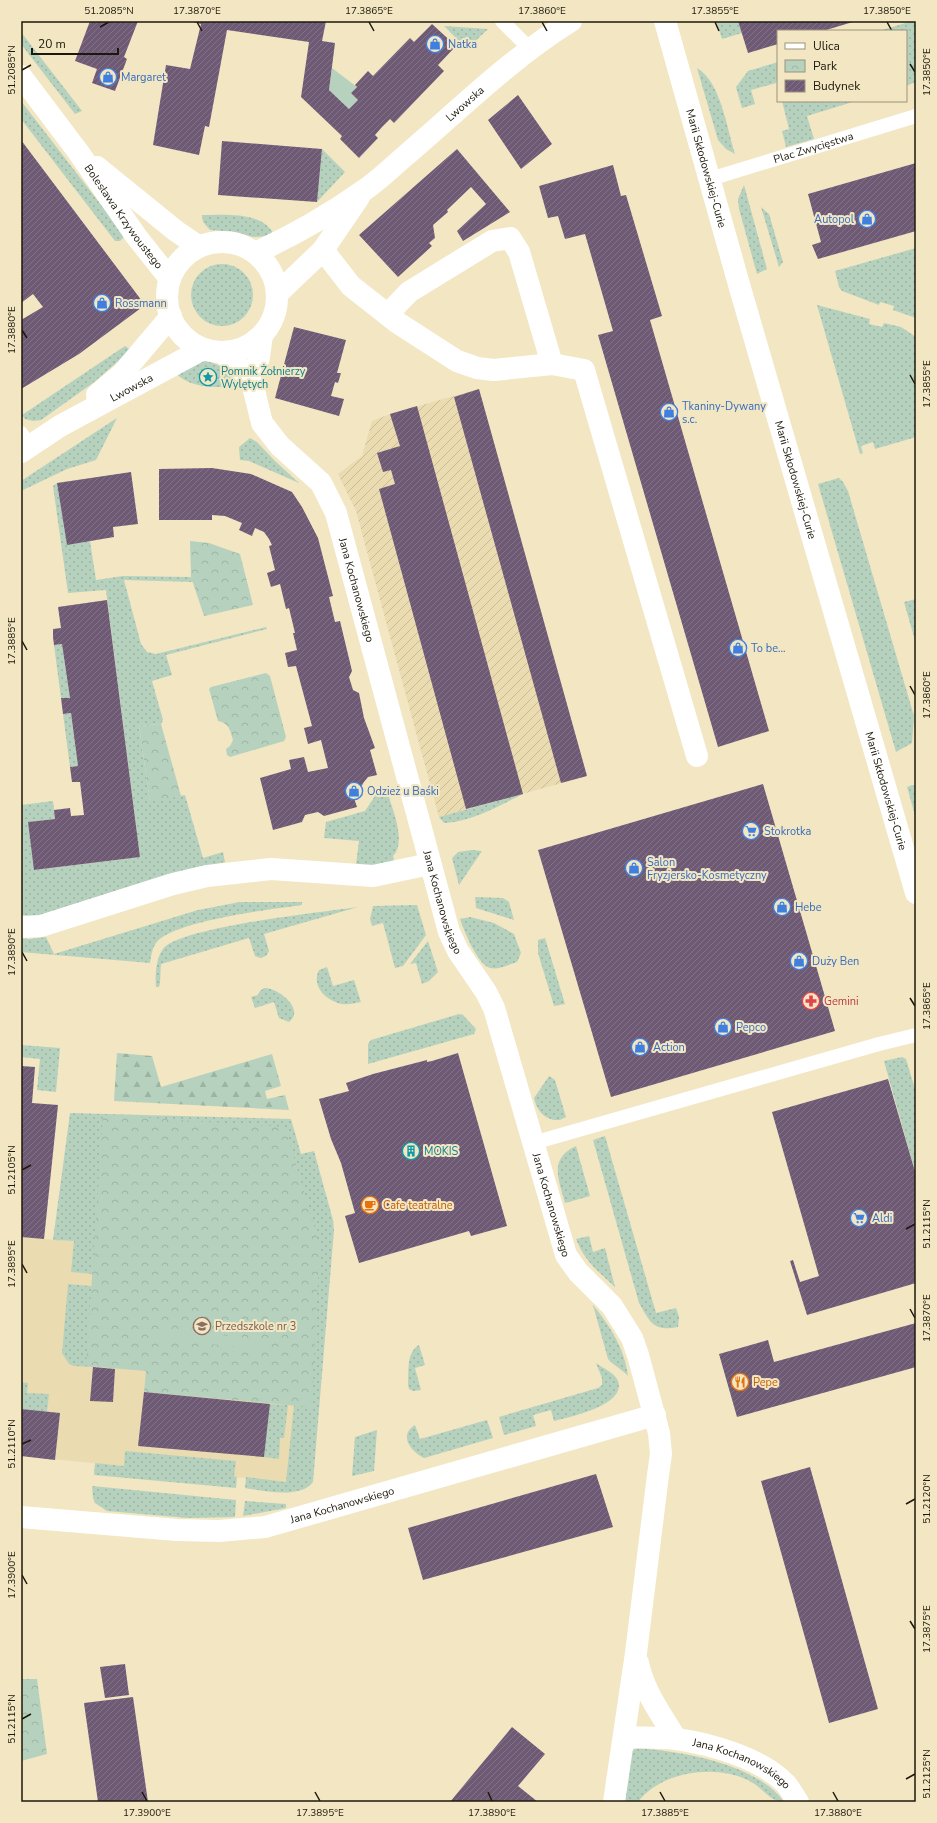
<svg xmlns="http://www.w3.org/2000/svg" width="937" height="1823" font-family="'Nunito Sans',sans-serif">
	<defs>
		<pattern id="industrial-furrows" width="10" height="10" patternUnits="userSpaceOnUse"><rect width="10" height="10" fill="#eadbb0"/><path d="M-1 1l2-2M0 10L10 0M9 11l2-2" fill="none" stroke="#c8bb96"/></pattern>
		<pattern id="grass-dots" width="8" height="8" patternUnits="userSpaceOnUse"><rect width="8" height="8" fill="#b6d2be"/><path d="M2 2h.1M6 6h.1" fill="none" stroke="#9cb4a2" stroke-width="1.8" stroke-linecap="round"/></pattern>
		<pattern id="forest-firs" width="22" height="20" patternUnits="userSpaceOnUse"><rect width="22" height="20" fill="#b6d2be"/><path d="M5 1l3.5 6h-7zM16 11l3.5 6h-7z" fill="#9cb4a2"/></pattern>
		<pattern id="park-crowns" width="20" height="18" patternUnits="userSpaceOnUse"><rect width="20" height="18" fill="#b6d2be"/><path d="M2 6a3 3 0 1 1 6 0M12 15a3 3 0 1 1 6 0" fill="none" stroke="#9cb4a2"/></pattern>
		<pattern id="building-hatch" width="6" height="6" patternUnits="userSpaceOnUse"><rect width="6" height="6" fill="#6f5a76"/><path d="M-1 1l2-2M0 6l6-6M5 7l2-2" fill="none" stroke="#827286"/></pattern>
	</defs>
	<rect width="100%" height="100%" fill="#f2e6c3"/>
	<path fill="#eadbb0" d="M21 1237 95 1243 311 1407 286 1482 21 1456Z"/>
	<path fill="url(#industrial-furrows)" d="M479 389 587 776 439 817 356 511 338 474 362 456 372 421 390 414Z"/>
	<path fill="url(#grass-dots)" d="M716 21H738L742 33 722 39Z
		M912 21H916V82L906 86V31H879Z
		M444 26 488 29 467 49Z
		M21 32 82 111 75 114 21 44Z
		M778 62V75L776 83 751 90 755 104 742 108 736 87 748 71Z
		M697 68C721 82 727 129 735 154L726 149 718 140Z
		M21 101 125 236 120 241H115L21 119Z
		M782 101H856L807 116 814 139 786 147 782 131 789 129Z
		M322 149 345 172 317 202Z
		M744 185 767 269 757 274 739 209 738 199Z
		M761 207 769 214 783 262 779 267Z
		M202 215C225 215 263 211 274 235L272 236 253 237 236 232 210 230 203 222Z
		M916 248V318L893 310 894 306 880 302 879 305 842 291 839 287 835 271Z
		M191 295a31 31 0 1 1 62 0a31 31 0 1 1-62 0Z
		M817 305 870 319 869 324 882 327 884 323 901 327 916 337V437L875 449 873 442 861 446 863 453 860 454Z
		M125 346 131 350 93 383 41 420 33 421 25 419 22 415Z
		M206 361C219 364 235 372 239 386 216 388 192 389 175 373L200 362Z
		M117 418 96 460 67 469 21 491V481Z
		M250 438 257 442 275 461 299 483 249 461 240 460 239 447Z
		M839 478 843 482 848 491 914 716 912 743 896 752 818 484Z
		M57 483 67 544 90 541 96 580 123 576 191 577 194 582 124 580 141 644 147 652 156 654 266 627 267 629 166 655 172 675 152 681 163 720 161 724 139 726 150 801 185 795 203 858 223 852 225 862 166 875 34 917 21 915V805L53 801 55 819 28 822 35 870 140 857 106 590 68 593 53 486Z
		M916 599V644L904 602Z
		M62 644 70 698H61L54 645Z
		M71 713 78 766 70 767 63 714Z
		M912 785 916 786V819L907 787Z
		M385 788 387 791C392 808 407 842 393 856L394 862 385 865H356L359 841 324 838 326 822 365 811 379 790Z
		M523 794C501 805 469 823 444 823L439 817Z
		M472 850 482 851 459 885 452 858 458 852Z
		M475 897 503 898 509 902 514 920 476 908Z
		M240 902H302V905C273 909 172 921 156 943 152 949 151 956 150 963L21 952V938L29 939 46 937 54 954 198 910Z
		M417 905 426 935 403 966 395 968 383 923 372 926 370 919 373 906Z
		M358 907 264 934 269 951 266 956 260 958 255 956 249 938 161 964C160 971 161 983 159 987H156C155 976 156 958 163 949 179 927 325 912 358 907Z
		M470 917 494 923 514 934 521 953 517 962C510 964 498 970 490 968 478 965 464 931 460 919Z
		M545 938 565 1004 554 1006 538 953V940Z
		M428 941 438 972 429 981 422 984 416 963 410 964Z
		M327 967 333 986 354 980 361 1002C355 1003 348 1005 342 1004 326 1001 311 986 319 970Z
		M264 988C277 987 306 1009 289 1022L279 1018 274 1002 255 1008 251 997 258 995 260 991Z
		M459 1014 463 1015 476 1029 474 1034 368 1064V1044L371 1040Z
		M21 1045 60 1048 56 1092 37 1090 40 1059 21 1057Z
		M902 1057 906 1059 916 1092V1175L884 1061Z
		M549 1076 555 1080 566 1117 560 1120C545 1121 537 1111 534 1098Z
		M70 1113 291 1119 301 1154 314 1151 333 1220 334 1230 313 1482C301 1499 263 1491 245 1488L246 1477 286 1482 294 1405 298 1406 124 1277 71 1272 74 1241 53 1240Z
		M605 1136 656 1313 676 1308 679 1317 678 1327C653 1332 650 1322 639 1303L593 1140Z
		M576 1146 590 1196 565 1203C559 1180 548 1159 576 1146Z
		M589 1236 593 1252 605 1248 615 1287C598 1271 585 1262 576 1239Z
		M68 1284 126 1289 93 1367 74 1366 69 1364 62 1353Z
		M593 1305C610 1326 625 1349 628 1376 622 1369 614 1366 608 1359Z
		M419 1345 425 1365 415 1368 421 1390 413 1391 409 1389 408 1385C409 1372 406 1352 419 1345Z
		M596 1363C603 1368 616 1374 618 1381 627 1405 569 1417 554 1421L551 1410 533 1415 536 1426 504 1435 499 1417 598 1388 602 1385V1378Z
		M21 1382 28 1383 27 1393 49 1394 47 1412 21 1409Z
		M270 1404 288 1405 284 1438H280L279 1459 264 1457Z
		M487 1420 493 1438 424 1458C411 1452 398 1435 415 1425L420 1439Z
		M377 1430 374 1471 352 1476 355 1437Z
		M125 1451 236 1461 234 1476 237 1477 236 1488 94 1475 95 1463 124 1466Z
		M92 1486 236 1500 235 1517 188 1518 107 1511 95 1503 93 1498Z
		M245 1501 286 1504V1508L243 1516Z
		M637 1748C680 1751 758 1764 784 1802 771 1802 764 1790 753 1783 720 1763 662 1770 638 1802H619L626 1754Z"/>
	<path fill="url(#forest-firs)" d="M117 1053 152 1056 161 1087 272 1054 281 1086 265 1091 267 1099 285 1095 289 1110 114 1101Z"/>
	<path fill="url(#park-crowns)" d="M190 541 209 543 240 554 253 605 204 616 191 577Z
		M266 673 270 676 286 737 284 741 230 757 227 755 226 749 230 746 233 740C230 730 229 723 218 721L209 689 211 687Z
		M161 724 181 796 150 802 139 726Z
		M103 1115 285 1127 320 1246 311 1407 144 1392 146 1371 86 1366Z
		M21 1679H37L47 1754 21 1761Z"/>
	<path fill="#b6d2be" d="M332 68 357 87 351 93 358 100 349 109 329 90Z
		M162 1329 268 1340 267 1350 161 1339Z"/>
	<path fill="url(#building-hatch)" d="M90 21H138L124 57 127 59 115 91 92 83 97 69 75 61Z
		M189 21H326L322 41 335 43 329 90 349 109 358 100 351 93 357 87 355 85 368 71 373 76 410 38 414 42 432 24 456 46 438 65 444 71 394 123 390 119 382 127 375 135 378 138 359 158 340 139 342 136 301 97 309 42 227 30 209 127 205 126 199 155 153 145 166 65 190 69 201 24Z
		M738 21H856L823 31H778V44L748 53Z
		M518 95 552 144 521 169 488 120Z
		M21 140 145 305 79 354 21 389V320L43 307 33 294 21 303Z
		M222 141 322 149 317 202 218 195Z
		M457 149 510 212 463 241 457 231 486 204 471 187 447 210 448 212 433 225 435 238 429 243 432 246 398 277 359 235Z
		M916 163V231L818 259 812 245 821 242 808 194Z
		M613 165 621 196 626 195 662 316 650 320 769 731 718 747 598 335 613 331 585 234 565 239 558 216 548 218 539 186Z
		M294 327 346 340 337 373H341L338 383 335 382 331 396 344 399 339 416 275 398Z
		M479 389 587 776 561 783 454 397Z
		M417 406 523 794 466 809 379 489 395 484 391 470 383 472 377 453 400 446 390 414Z
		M212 468 251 474 292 492 302 507 318 538 333 596 329 597 335 622 340 621 352 671 349 677 353 690 359 693 364 718 375 748 370 750 377 775 368 777 364 782 354 798 357 807 324 816 318 812 305 815 302 822 273 830 260 778 291 769 289 760 304 757 308 772 328 768 321 740 308 744 304 728 312 726 296 666 288 667 285 653 297 650 293 633H295L289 608 286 609 280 584 271 587 267 573 275 570 269 546 272 545 269 539 264 532 255 528 252 536 239 530 242 523 225 516 212 515V520H159V469Z
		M131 472 138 524 113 527 114 537 67 545 57 483Z
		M107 600 140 857 34 870 28 822 55 819 54 810 70 808 71 816 84 815 80 782H72L70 767 78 766 71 713 63 714 61 698H70L62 644 54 645 53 637V629L61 628 58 607Z
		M763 784 835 1031 611 1097 538 850Z
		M458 1053 507 1226 471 1236 469 1231 359 1263 345 1216 355 1213 341 1163 331 1139 319 1099 349 1091 346 1083 373 1074 427 1060V1062L432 1061Z
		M21 1066 35 1067 32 1103 58 1105 44 1239 21 1237Z
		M888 1079 916 1175V1283L807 1315 790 1261 793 1260 800 1282 819 1276 772 1112Z
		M916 1323V1367L737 1417 719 1354 768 1340 774 1362Z
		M93 1367 115 1369 113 1402 90 1401Z
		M144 1392 270 1404 264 1457 138 1446Z
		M21 1409 60 1413 55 1460 21 1456Z
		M810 1467 878 1709 829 1723 761 1481Z
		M596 1474 613 1527 423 1580 408 1528Z
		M125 1664 129 1695 105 1698 100 1667Z
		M133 1697 148 1802H98L84 1703Z
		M512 1727 545 1754 518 1786 538 1802H450Z"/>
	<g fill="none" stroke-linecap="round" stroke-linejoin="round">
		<g stroke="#fff" stroke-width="14">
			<path d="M502 21 530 49"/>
			<path id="s1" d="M710 179 916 116"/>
			<path d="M21 433 30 446"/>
			<path d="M533 1143 879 1044 916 1035"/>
		</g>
		<g stroke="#fff" stroke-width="22">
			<path d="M323 250 351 286 398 323 457 361 477 368 494 370 552 364"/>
			<path d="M388 314 409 292 492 241 510 238 519 252 552 364 584 370 697 756"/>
			<path id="s2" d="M262 335 259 357 252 382 262 423 280 446 321 483 336 513 449 932 458 951 486 992 494 1008 566 1255 578 1272 612 1306 632 1338 638 1355 659 1433 661 1454 658 1475 636 1653 614 1802"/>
			<path d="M221 352 236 364 252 382"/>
			<path d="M21 927 41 926 173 884 207 876 271 869 373 876 430 864"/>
			<path id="s3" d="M21 1517 177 1530 219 1531 265 1527 655 1415"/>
			<path d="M638 1663C644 1692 661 1714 676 1739"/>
			<path id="s4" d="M624 1737C641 1738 659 1737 676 1739 711 1744 761 1758 786 1784 790 1789 794 1796 798 1802"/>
		</g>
		<g stroke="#fff" stroke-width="22">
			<path id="s5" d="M665 21 740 288 916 893"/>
			<path id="s6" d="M21 76 79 153 136 236 170 279"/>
			<path d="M97 167 176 231 198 246"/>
			<circle cx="222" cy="297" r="55"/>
			<path id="s7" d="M255 253C292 236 329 215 363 191 378 181 391 168 405 156 459 110 510 59 571 21"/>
			<path d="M277 294 323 250 359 197"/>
			<path d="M97 395 122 374 171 316"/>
			<path id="s8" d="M21 452 60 426 203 349"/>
		</g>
	</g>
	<path fill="none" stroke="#1c180b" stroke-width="1.5" d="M197 22 202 31M369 22 374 31M542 22 547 31M715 22 719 31M887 22 892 31M100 27 109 22M910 64 915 72M22 70 31 65M22 330 27 338M910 375 915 384M22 641 27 650M910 686 915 695M22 952 27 961M910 998 915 1006M22 1170 31 1165M906 1229 915 1224M22 1264 27 1273M910 1309 915 1318M22 1444 31 1440M906 1504 915 1499M22 1575 27 1584M910 1621 915 1629M22 1719 31 1714M906 1779 915 1774M142 1792 147 1801M315 1792 320 1801M488 1792 492 1801M660 1792 665 1801M833 1792 838 1801"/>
	<defs>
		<symbol id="shop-ring" viewBox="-11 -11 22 22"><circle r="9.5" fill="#f2e6c3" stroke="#3f7fe0" stroke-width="1.5"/><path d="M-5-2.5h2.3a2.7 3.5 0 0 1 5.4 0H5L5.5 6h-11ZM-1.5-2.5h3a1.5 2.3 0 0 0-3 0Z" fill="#3f7fe0"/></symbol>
		<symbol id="sight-ring" viewBox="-11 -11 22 22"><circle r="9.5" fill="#f2e6c3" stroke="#0f9aa8" stroke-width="1.5"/><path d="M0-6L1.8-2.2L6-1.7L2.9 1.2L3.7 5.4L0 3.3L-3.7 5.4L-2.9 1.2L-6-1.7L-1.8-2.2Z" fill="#0f9aa8"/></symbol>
		<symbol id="supermarket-ring" viewBox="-11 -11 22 22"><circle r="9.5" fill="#f2e6c3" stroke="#3f7fe0" stroke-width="1.5"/><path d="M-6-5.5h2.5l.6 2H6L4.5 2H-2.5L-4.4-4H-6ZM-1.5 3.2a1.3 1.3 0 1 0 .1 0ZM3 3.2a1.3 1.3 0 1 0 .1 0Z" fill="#3f7fe0"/></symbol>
		<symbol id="pharmacy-ring" viewBox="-11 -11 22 22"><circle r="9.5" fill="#f2e6c3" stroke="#e0444e" stroke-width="1.5"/><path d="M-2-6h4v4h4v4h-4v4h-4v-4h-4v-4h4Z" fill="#e0444e"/></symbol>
		<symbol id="building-ring" viewBox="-11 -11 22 22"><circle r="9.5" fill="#f2e6c3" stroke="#0f9aa8" stroke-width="1.5"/><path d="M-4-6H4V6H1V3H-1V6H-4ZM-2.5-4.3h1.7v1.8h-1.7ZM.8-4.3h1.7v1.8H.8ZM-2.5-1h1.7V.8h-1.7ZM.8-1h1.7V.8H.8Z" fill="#0f9aa8"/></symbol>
		<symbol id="cafe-ring" viewBox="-11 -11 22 22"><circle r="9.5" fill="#f2e6c3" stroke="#e8710a" stroke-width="1.5"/><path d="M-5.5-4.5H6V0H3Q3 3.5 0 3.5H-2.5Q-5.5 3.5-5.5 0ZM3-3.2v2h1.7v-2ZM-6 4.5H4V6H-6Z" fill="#e8710a"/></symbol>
		<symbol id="school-ring" viewBox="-11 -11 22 22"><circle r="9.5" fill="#f2e6c3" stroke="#8d6e63" stroke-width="1.5"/><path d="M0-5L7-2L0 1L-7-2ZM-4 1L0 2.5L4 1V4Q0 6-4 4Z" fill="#8d6e63"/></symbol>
		<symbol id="restaurant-ring" viewBox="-11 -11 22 22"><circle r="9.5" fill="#f2e6c3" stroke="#e8710a" stroke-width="1.5"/><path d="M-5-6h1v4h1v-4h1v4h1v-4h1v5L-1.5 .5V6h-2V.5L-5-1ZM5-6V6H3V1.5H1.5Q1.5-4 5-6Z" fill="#e8710a"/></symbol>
	</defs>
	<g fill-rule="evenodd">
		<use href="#shop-ring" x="425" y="34" width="20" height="20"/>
		<use href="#shop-ring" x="98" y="67" width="20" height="20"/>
		<use href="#shop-ring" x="857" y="209" width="20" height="20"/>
		<use href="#shop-ring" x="92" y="293" width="20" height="20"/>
		<use href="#sight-ring" x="198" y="367" width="20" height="20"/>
		<use href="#shop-ring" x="659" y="402" width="20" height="20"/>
		<use href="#shop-ring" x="728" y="638" width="20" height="20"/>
		<use href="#shop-ring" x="344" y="781" width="20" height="20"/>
		<use href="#supermarket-ring" x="741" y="821" width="20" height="20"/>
		<use href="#shop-ring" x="624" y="858" width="20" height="20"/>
		<use href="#shop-ring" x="772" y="897" width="20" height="20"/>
		<use href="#shop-ring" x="789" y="951" width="20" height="20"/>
		<use href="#pharmacy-ring" x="801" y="991" width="20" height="20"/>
		<use href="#shop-ring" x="713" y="1017" width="20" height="20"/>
		<use href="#shop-ring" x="630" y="1037" width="20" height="20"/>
		<use href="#building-ring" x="401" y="1141" width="20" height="20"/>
		<use href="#cafe-ring" x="360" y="1195" width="20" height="20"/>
		<use href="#supermarket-ring" x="849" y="1208" width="20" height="20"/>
		<use href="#school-ring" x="192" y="1316" width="20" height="20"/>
		<use href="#restaurant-ring" x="730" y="1372" width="20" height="20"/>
	</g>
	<g text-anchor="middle" stroke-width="4" stroke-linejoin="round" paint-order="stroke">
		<g font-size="11" fill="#366cbe" stroke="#f2e6c3" text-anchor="start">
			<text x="448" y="48">Natka</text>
			<text x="121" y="81">Margaret</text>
			<text x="854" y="223" text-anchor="end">Autopol</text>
			<text x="115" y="307">Rossmann</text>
			<text x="682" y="410">Tkaniny-Dywany<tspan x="682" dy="13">s.c.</tspan></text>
			<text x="751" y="652">To be…</text>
			<text x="367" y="795">Odzież u Baśki</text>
			<text x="764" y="835">Stokrotka</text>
			<text x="647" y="866">Salon<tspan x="647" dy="13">Fryzjersko-Kosmetyczny</tspan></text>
			<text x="795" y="911">Hebe</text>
			<text x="812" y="965">Duży Ben</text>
			<text x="736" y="1031">Pepco</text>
			<text x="653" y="1051">Action</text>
			<text x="872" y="1222">Aldi</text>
		</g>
		<g font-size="11" fill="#1c180b" stroke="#f2e6c3">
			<text dy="4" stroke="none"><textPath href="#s7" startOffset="259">Lwowska</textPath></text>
			<text dy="4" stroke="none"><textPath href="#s1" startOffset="108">Plac Zwycięstwa</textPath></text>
			<text dy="4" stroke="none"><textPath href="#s5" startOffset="153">Marii Skłodowskiej-Curie</textPath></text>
			<text dy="4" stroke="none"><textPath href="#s6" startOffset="174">Bolesława Krzywoustego</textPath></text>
			<text dy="4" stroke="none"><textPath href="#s8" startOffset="128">Lwowska</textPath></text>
			<text dy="4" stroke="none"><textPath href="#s5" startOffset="477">Marii Skłodowskiej-Curie</textPath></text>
			<text dy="4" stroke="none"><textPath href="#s2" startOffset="288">Jana Kochanowskiego</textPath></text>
			<text dy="4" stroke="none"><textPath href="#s5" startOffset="801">Marii Skłodowskiej-Curie</textPath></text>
			<text dy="4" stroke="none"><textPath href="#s2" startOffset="612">Jana Kochanowskiego</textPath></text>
			<text dy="4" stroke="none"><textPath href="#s2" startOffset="936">Jana Kochanowskiego</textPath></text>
			<text dy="4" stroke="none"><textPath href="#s3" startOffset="325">Jana Kochanowskiego</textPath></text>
			<text dy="4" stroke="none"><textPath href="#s4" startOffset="123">Jana Kochanowskiego</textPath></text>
		</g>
		<g font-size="11" fill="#0d838f" stroke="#f2e6c3" text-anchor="start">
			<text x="221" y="375">Pomnik Żołnierzy<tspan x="221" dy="13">Wylętych</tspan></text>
			<text x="424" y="1155">MOKIS</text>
		</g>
		<g font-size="11" fill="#be3a42" stroke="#f2e6c3" text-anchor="start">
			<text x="824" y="1005">Gemini</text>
		</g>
		<g font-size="11" fill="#c56008" stroke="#f2e6c3" text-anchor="start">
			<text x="383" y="1209">Cafe teatralne</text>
			<text x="753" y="1386">Pepe</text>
		</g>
		<g font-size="11" fill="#785e54" stroke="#f2e6c3" text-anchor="start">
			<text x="215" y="1330">Przedszkole nr 3</text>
		</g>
	</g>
	<rect width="937" height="1823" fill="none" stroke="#f2e6c3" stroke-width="44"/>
	<rect x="777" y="30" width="130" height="72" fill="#f2e6c3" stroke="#9c9479"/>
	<rect x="785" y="43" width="20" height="6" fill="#ffffff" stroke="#9c9479"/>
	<text x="813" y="50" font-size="12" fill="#1c180b">Ulica</text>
	<rect x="785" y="60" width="20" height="12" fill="url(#park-crowns)" stroke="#9c9479"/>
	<text x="813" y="70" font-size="12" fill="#1c180b">Park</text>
	<rect x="785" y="80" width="20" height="12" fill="url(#building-hatch)" stroke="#9c9479"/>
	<text x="813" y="90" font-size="12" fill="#1c180b">Budynek</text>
	<path d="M32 48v6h86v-6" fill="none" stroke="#1c180b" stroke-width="2"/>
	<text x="38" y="48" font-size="12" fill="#1c180b" stroke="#f2e6c3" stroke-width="3" paint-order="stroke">20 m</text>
	<rect x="22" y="22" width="893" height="1779" fill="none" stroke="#1c180b" stroke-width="1.5"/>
	<g font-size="10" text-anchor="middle" fill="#1c180b">
		<text x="109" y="14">51.2085°N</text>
		<text x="197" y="14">17.3870°E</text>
		<text x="369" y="14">17.3865°E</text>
		<text x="542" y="14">17.3860°E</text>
		<text x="715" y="14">17.3855°E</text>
		<text x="887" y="14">17.3850°E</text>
		<text transform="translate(11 70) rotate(-90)" y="4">51.2085°N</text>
		<text transform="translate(926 72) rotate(-90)" y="4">17.3850°E</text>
		<text transform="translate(11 330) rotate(-90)" y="4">17.3880°E</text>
		<text transform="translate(926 384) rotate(-90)" y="4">17.3855°E</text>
		<text transform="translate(11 641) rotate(-90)" y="4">17.3885°E</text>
		<text transform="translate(926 695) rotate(-90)" y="4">17.3860°E</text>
		<text transform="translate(11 952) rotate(-90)" y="4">17.3890°E</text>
		<text transform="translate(926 1006) rotate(-90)" y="4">17.3865°E</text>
		<text transform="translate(11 1170) rotate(-90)" y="4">51.2105°N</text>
		<text transform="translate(926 1224) rotate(-90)" y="4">51.2115°N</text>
		<text transform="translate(11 1264) rotate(-90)" y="4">17.3895°E</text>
		<text transform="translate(926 1318) rotate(-90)" y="4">17.3870°E</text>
		<text transform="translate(11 1444) rotate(-90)" y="4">51.2110°N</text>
		<text transform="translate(926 1499) rotate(-90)" y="4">51.2120°N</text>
		<text transform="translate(11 1575) rotate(-90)" y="4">17.3900°E</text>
		<text transform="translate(926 1629) rotate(-90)" y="4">17.3875°E</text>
		<text transform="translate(11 1719) rotate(-90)" y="4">51.2115°N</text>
		<text transform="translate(926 1774) rotate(-90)" y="4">51.2125°N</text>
		<text x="147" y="1816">17.3900°E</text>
		<text x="320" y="1816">17.3895°E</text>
		<text x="492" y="1816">17.3890°E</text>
		<text x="665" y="1816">17.3885°E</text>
		<text x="838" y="1816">17.3880°E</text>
	</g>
</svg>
